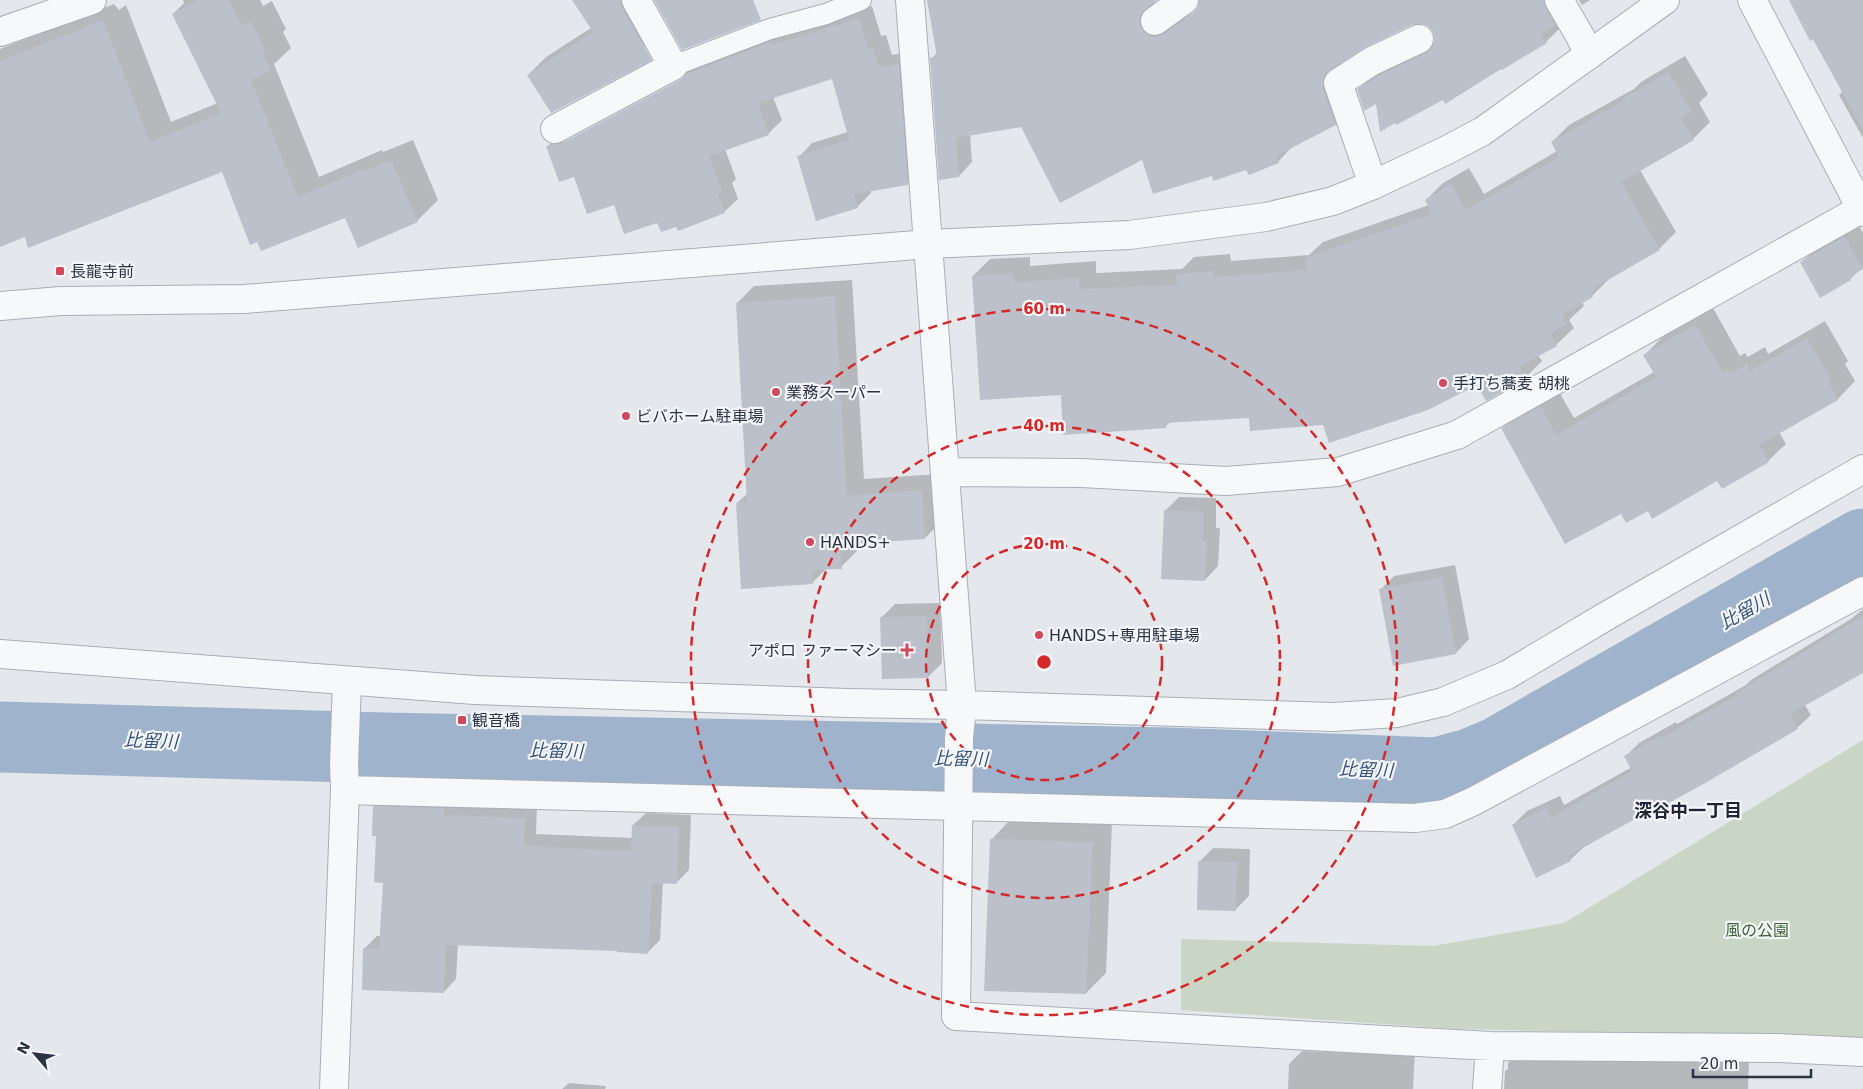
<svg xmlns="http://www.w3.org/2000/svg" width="1863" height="1089" font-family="'DejaVu Sans','Noto Sans JP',sans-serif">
	<rect width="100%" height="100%" fill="#e4e7ec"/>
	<path fill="#c9d6c5" d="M1863 740V1038L1457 1029 1181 1010V939L1433 946 1564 923Z"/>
	<path fill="#0003" fill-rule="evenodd" d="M183 0H260L263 6 272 1 286 29 283 32 291 48 274 64 319 177 382 150 383 152 413 140 438 200 417 221 346 217 222 170 25 236 0 237V49L114 4 119 10 126 5 171 122 218 103 173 14 184 3Z
		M574 0H646L662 29 644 46 528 75 546 57 591 28Z
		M929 0H1155L1152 8 1189 13 1198 25 1231 0H1562L1568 10 1555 23 1559 29 1546 42 1443 99 1377 102 1358 90 1372 76 1394 62 1435 43 1434 31 1428 25 1420 22 1412 24 1365 46 1335 67 1336 74 1348 111 1335 124 1291 147V148L1278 162 1212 174 1021 126 970 134 972 162 959 176 931 59 938 52Z
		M1579 0H1590L1582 5Z
		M1790 0H1863V138L1839 95 1843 91Z
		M872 6 881 36 886 35 892 55 912 51 921 170 907 184 870 190 871 193 857 207 799 157 812 143 848 132 833 78 773 97 782 120 768 134 725 149 736 179 732 183 738 199 724 212 677 225 658 221 615 203 575 175 548 146 561 133 743 44ZM685 76 686 78 563 144V141Z
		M1685 56 1708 94 1699 103 1710 122 1693 139 1640 170 1676 232 1659 249 1609 279 1592 296 1582 302 1584 306 1569 320 1574 328 1557 344 1538 355 1542 361 1525 378 1487 399 1478 383 1324 423 1250 417 1171 421 1165 427 1062 393 973 276 990 259 1030 257V266L1096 261V273L1182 269 1194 257 1230 254 1231 261 1309 255 1323 242 1429 205 1426 200 1443 183 1469 168 1484 194 1557 151 1552 142 1569 125 1634 89 1641 82Z
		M1858 224 1863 233V267L1850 279 1802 262 1815 249Z
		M852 280 864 479 939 474 942 521 925 538 858 542V550L841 567 827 568 812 583 737 503 748 493 737 303 754 286Z
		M1713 308 1740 356 1745 353 1748 357 1765 347 1768 354 1825 321 1848 361 1845 364 1855 381 1838 399 1779 432 1786 444 1768 461 1718 479 1648 510 1622 512 1565 543 1503 428 1520 411 1558 390 1574 418 1654 372 1645 355 1662 337Z
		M1179 497 1216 498V528H1220L1218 566 1205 580 1165 511Z
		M1455 565 1469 639 1456 653 1381 589 1394 576Z
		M940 603 942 663 928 677 881 618 895 604Z
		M1863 609V671L1805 705 1811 715 1797 728 1584 847 1570 860 1513 825 1527 811 1560 796 1564 805 1632 767 1626 756 1639 743 1676 722 1677 724 1746 685 1751 680 1851 619Z
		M387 794 537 806 536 834 633 838V825L646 813 691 815 689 870 676 883 663 882 660 940 647 953 618 950 458 944 456 979 444 992 364 949 377 936H381L384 882 374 807Z
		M1011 819 1112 823 1106 973 1086 993 992 839Z
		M1213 848 1250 849 1249 896 1236 909 1199 862Z
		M1361 1047 1415 1048 1413 1089H1288L1289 1064 1302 1051 1355 1053Z
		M1521 1050 1749 1060 1748 1089H1504L1505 1071 1508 1069V1063Z
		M569 1083 606 1086 605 1089H562Z"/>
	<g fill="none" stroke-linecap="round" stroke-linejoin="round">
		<path stroke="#9fb4cc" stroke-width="71" d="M0 737 384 748 1170 763 1436 773 1470 764 1499 752 1863 544"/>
	</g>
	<path fill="#bbc0ca" d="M198 0H229L242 26 251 21 266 51 262 53 271 70 251 80 298 197 361 170 362 172 391 160 418 222 358 248 345 218 261 251 257 242 250 245 222 172 28 248 25 237 0 247V61L103 20 150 142 221 113 172 14Z
		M572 0H620L622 8 652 60 551 113 527 75 593 32Z
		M654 0H753L761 20 682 50Z
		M927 0H1157L1141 14 1139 22 1143 31 1148 35 1156 37 1164 34 1193 13 1198 7 1199 0H1543L1546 8 1555 25 1541 34 1547 43 1502 70 1501 69 1445 104 1443 100 1396 125 1395 123 1380 132 1376 104 1364 111 1357 89 1380 75 1426 53 1431 48 1435 40 1433 32 1428 26 1421 24 1412 25 1364 48 1325 74 1323 81V88L1336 125 1276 156 1279 163 1249 175 1246 170 1213 181 1212 176 1153 194 1142 160 1060 203 1021 127 956 138 959 177 939 180 930 58 937 57Z
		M1789 0H1863V130L1813 39 1810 41Z
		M859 18 868 49 873 48 879 67 899 64 908 185 854 194 858 208 816 221 797 156 849 140 832 79 758 103 769 135 709 156 723 193 718 195 725 213 678 231 676 227 661 232 657 223 624 234 614 205 587 214 574 177 559 182 546 146 562 143 680 80 687 74 770 42 772 45Z
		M1668 72 1692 112 1681 118 1694 140 1621 182 1660 250 1594 288 1595 289 1590 292 1593 297 1562 315 1567 324 1550 333 1557 346 1519 367 1525 379 1486 401 1477 385 1428 410 1329 443 1323 425 1250 431 1249 418 1165 423 1166 428 1063 435 1061 395 980 400 972 276 1013 273 1014 282 1079 278 1080 289 1177 285 1176 274 1214 271V277L1308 270 1304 258 1432 214 1425 200 1451 184 1466 210 1559 157 1551 142 1623 101 1622 99Z
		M1844 236 1863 269 1849 277 1851 280 1820 298 1800 262Z
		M835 296 847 496 922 490 925 539 840 545 842 569 812 570 813 584 741 589 736 503 747 502 736 303Z
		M1695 325 1723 372 1727 370 1730 374 1747 364 1750 371 1807 338 1831 379 1828 381 1838 400 1759 445 1769 462 1722 489 1717 481 1652 519 1648 511 1626 523 1621 514 1565 544 1501 428 1541 406 1556 435 1656 377 1643 355Z
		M1164 510 1203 512V541H1207L1205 581 1161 579Z
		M1442 577 1456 654 1393 666 1379 589Z
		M927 616 928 678 882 679 880 617Z
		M1863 616V673L1790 714 1798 729 1700 786 1654 811 1653 809 1568 856 1571 861 1536 878 1512 825 1546 808 1551 818 1632 771 1624 756 1662 735 1663 737 1737 695 1736 693Z
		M373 806 444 808V815L525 818 524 846 631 851 632 825 679 827 677 884 652 883 648 954 617 952V951L446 945 444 993 362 990 363 948 379 949 383 883 374 882 376 836H372Z
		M990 839 1093 842 1086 994 984 991Z
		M1198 861 1237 862 1236 911 1197 910Z"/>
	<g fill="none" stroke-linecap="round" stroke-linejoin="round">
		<defs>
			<path id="service" d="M673 66 770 29 826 14 861 0"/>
			<path id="minor" d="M910 0 962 705 959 739 956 1016 1490 1046 1777 1048 1863 1052
				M1559 0 1580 36 1589 55
				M1752 0 1863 212
				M1155 21 1184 0
				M0 32 92 0
				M555 129 673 66 636 0
				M1373 185 1338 83 1372 61 1419 39
				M945 472 1082 473 1226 481 1338 472 1457 435 1863 208
				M0 654 475 690 847 703 962 705 1333 717 1397 713 1443 702 1507 675 1608 615 1863 469
				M345 790 1415 818 1445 814 1474 801 1863 591
				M334 1089 345 790 344 764 347 681
				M1487 1089 1490 1046"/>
			<path id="tertiary" d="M0 306 61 301 244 299 929 244 1129 235 1266 217 1333 201 1373 185 1447 150 1483 131 1665 0"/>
		</defs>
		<use href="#service" stroke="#a9aeb7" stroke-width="22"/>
		<use href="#minor" stroke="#a9aeb7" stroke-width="30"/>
		<use href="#tertiary" stroke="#a9aeb7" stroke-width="30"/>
		<use href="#service" stroke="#f7f8fa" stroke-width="20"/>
		<use href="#minor" stroke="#f7f8fa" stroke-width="28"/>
		<use href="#tertiary" stroke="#f7f8fa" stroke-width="28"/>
	</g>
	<g fill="none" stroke="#d62828" stroke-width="2.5" stroke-dasharray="9 6">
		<circle cx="1044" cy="662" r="118"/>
		<circle cx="1044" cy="662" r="236"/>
		<circle cx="1044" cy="662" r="353"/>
	</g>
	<g fill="#d1495b" stroke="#f4f6f9" stroke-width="2">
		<rect x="55" y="266" width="10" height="10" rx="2.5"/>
		<circle cx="1443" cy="383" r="5"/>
		<circle cx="776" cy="392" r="5"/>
		<circle cx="626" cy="416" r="5"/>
		<circle cx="810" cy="542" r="5"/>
		<circle cx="1039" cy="635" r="5"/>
		<path d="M904.5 642.5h5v5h5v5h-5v5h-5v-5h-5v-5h5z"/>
		<rect x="457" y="715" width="10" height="10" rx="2.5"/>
	</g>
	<g text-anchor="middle" stroke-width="4.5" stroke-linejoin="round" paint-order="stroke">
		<g font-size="16" fill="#2b3445" stroke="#f4f6f9" text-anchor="start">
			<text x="70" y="277">長龍寺前</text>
			<text x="1453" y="389">手打ち蕎麦 胡桃</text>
			<text x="786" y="398">業務スーパー</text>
			<text x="636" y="422">ビバホーム駐車場</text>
			<text x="820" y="548">HANDS+</text>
			<text x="1049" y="641">HANDS+専用駐車場</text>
			<text x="897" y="656" text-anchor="end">アポロ ファーマシー</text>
			<text x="472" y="726">観音橋</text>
		</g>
		<g font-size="16" fill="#3f6138" stroke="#f4f6f9">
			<text x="1757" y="936">風の公園</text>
		</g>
		<g font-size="18" font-style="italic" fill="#34527a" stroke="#f4f6f9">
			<text transform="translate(1745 611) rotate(-30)" y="6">比留川</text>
			<text transform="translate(151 741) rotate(2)" y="6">比留川</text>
			<text transform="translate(556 751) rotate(1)" y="6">比留川</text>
			<text transform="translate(961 759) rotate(1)" y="6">比留川</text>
			<text transform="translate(1366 770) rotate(2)" y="6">比留川</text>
		</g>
		<g font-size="18" font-weight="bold" fill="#1d2536" stroke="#f4f6f9">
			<text x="1688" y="817">深谷中一丁目</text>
		</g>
	</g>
	<circle cx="1044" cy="662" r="8" fill="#d62828" stroke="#f4f6f9" stroke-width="2.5"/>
	<g font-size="15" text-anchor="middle" font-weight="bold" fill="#d62828" stroke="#f4f6f9" stroke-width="4.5" stroke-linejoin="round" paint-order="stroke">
		<text x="1044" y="314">60 m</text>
		<text x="1044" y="431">40 m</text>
		<text x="1044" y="549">20 m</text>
	</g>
	<g transform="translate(35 1054) rotate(298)" stroke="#f4f6f9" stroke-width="4" paint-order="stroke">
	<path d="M0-4L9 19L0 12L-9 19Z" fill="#2b3445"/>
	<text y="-8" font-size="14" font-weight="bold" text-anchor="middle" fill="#2b3445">N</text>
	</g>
	<path d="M1693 1069v8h118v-8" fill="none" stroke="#2b3445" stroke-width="2.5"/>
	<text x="1700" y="1069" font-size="15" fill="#2b3445" stroke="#f4f6f9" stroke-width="4" paint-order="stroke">20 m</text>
</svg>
